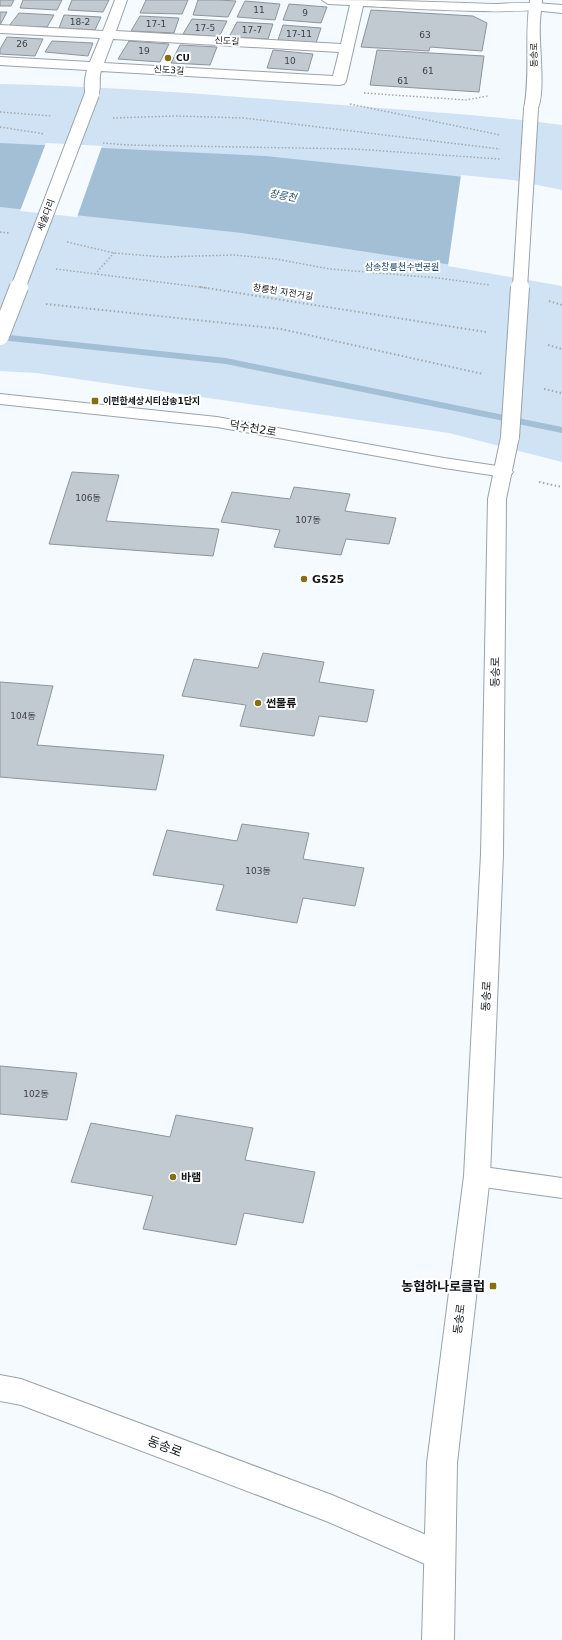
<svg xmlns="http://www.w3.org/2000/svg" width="562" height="1640" font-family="'DejaVu Sans','Noto Sans KR',sans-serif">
	<rect width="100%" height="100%" fill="#f5faff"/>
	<path fill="#cfe3f5" d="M0 84C114 86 228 96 342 105 415 111 489 115 562 125V462L449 433 36 373 0 371Z"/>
	<path fill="#a3bfd6" d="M0 143 265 156 512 182 505 273 242 233 0 207Z"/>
	<path fill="#f5faff" d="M46 143 102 146 77 217 20 211Z
		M461 175 513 180 562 190V286L448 266Z"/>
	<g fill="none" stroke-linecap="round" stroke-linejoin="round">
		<path fill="#a3bfd6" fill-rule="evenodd" d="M0 334 226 358 562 427V433L226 364 0 340Z"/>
	</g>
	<path fill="#c1cad1" stroke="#8d959c" d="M0 0H14L11 6H0Z
		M23 0H62L57 10 20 8Z
		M72 0H109L103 12 68 10Z
		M146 0H188L182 14 140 13Z
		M198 0H219L236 1 228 17 193 15Z
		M245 1 280 4 275 20 237 17Z
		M289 4 327 7 321 23 283 20Z
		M371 10 473 16 487 23 482 51 430 47 429 51 361 47Z
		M0 12H7L0 25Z
		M19 13 54 15 47 27 9 26Z
		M64 15 101 17 95 30 59 28Z
		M140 16 179 18 174 33 131 31Z
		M192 19 227 21 219 37 183 34Z
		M237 22 273 24 268 39 229 37Z
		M283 25 321 28 316 43 278 40Z
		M7 37 43 39 35 56 0 54V49Z
		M52 41 93 43 88 56 45 52Z
		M129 41 169 44 160 62 118 59Z
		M180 45 217 47 210 65 171 63Z
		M273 50 313 54 308 71 267 68Z
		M377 50 484 56 479 92 370 85Z
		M72 472 119 475 106 521 219 529 213 556 49 544Z
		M294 487 350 494 345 511 396 518 389 544 346 539 341 555 274 547 280 530 221 522 232 492 290 499Z
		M263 653 324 662 319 682 374 690 367 722 319 716 314 736 240 726 246 705 182 696 194 659 258 668Z
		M0 682 53 686 37 745 164 755 156 790 0 777Z
		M242 824 309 833 303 859 364 868 355 906 303 898 297 923 216 910 224 885 153 875 167 830 237 841Z
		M0 1066 77 1073 67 1120 0 1114Z
		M176 1115 253 1128 245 1160 315 1172 303 1223 244 1213 236 1245 143 1229 153 1196 71 1182 91 1123 170 1137Z"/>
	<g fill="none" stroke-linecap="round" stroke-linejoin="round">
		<defs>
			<path id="service" d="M536 3 562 5V13L532 10 530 7Z
				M477 1166 562 1178V1198L477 1186 469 1183 465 1176 469 1169Z"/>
			<path id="minor" d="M115 0H127L116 31 341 44 350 5 328 4 322 0C380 0 437 2 495 4 505 4 538 0 543 7 535 17 385 7 363 6L346 81 344 84 339 85 101 71C98 79 102 90 97 97H87C83 90 85 77 87 70L0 65V57L90 62 100 38 0 33V25L103 31ZM113 39 339 52 333 76 104 63Z"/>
			<path id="tertiary" d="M0 394 217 417 444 458 504 467 510 468 513 472 510 476 504 477 444 468 217 427 0 404Z
				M0 1375 21 1379 332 1495 450 1545 454 1555 450 1565 439 1570 326 1521 21 1405 0 1401Z"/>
			<path id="secondary" d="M530 0H542C542 7 540 15 540 22 538 43 547 96 536 112H526L524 109C531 73 524 36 530 0Z
				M510 432 516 433 519 437 506 499 503 854 490 1176 457 1463 454 1640H422L427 1463 464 1176 481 854 488 499 501 437 504 433Z"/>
		</defs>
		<use href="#service" stroke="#9aa3aa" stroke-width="2"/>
		<use href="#minor" stroke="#9aa3aa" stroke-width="2"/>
		<use href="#tertiary" stroke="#9aa3aa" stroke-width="2"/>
		<use href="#secondary" stroke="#9aa3aa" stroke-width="2"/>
		<path stroke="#a3a7ab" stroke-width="1.5" stroke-dasharray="1.5 2" stroke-linecap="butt" d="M364 93 466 100 488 96
			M350 104 500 135
			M0 112 52 116
			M113 118 175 116 244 118 500 149
			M0 127 45 134
			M103 143 127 145 354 149 500 159
			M0 232 9 233
			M67 242 114 253 164 257 234 255 276 259 330 269 438 278 490 285
			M56 269 207 288
			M97 272 114 253"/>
		<path stroke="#a3a7ab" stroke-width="2" stroke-dasharray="1.5 2.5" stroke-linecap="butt" d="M200 287 486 332
			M549 301 562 305
			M46 304 281 329 483 374
			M548 345 562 349
			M544 389 562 393
			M539 482 562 487"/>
		<use href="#service" fill="#fff" fill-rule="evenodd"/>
		<use href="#minor" fill="#fff" fill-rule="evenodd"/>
		<use href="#tertiary" fill="#fff" fill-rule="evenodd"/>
		<use href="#secondary" fill="#fff" fill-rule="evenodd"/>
		<defs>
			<path id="minor-bridge-far1" d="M18 288 92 94"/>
			<path id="minor-bridge" d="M0 336 19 287"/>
			<path id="secondary-bridge-far1" d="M520 288 531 109"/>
			<path id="secondary-bridge" d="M510 437 520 287"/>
		</defs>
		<use href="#minor-bridge-far1" stroke="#9aa3aa" stroke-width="16" stroke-linecap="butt"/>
		<use href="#minor-bridge" stroke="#9aa3aa" stroke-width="20" stroke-linecap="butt"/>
		<use href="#secondary-bridge-far1" stroke="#9aa3aa" stroke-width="16" stroke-linecap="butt"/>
		<use href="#secondary-bridge" stroke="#9aa3aa" stroke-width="20" stroke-linecap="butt"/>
		<use href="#minor-bridge-far1" stroke="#fff" stroke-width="14"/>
		<use href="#minor-bridge" stroke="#fff" stroke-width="18"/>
		<use href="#secondary-bridge-far1" stroke="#fff" stroke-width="14"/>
		<use href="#secondary-bridge" stroke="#fff" stroke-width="18"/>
	</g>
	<g fill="#876f0f" stroke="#fff" stroke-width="1.5">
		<circle cx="168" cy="58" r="4"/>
		<rect x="91" y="397" width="8" height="8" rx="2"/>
		<circle cx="304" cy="579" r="4"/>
		<circle cx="258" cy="703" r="4"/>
		<circle cx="173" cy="1177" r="4"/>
		<rect x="489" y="1282" width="8" height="8" rx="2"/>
	</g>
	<g text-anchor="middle" stroke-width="4" stroke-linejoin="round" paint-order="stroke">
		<g font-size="9" fill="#3e4246">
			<text x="259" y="13">11</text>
			<text x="305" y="16">9</text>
			<text x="80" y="25">18-2</text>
			<text x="156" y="27">17-1</text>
			<text x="205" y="31">17-5</text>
			<text x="252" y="33">17-7</text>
			<text x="299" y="37">17-11</text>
			<text x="425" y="38">63</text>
			<text x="22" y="47">26</text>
			<text x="144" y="54">19</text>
			<text x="290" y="64">10</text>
			<text x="428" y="74">61</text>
			<text x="403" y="84">61</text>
			<text x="88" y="501">106동</text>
			<text x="308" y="523">107동</text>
			<text x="23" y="719">104동</text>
			<text x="258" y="874">103동</text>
			<text x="36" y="1097">102동</text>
		</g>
		<g font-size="9" fill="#121518" stroke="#fff">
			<text transform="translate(227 41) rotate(3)" y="3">신도길</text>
			<text transform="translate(534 55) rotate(-91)" y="3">동송로</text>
			<text transform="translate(169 70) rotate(4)" y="3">신도3길</text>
			<text transform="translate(46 215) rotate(-69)" y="3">세솔다리</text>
			<text transform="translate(283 292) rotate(9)" y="3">창릉천 자전거길</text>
		</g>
		<g font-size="9" font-weight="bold" fill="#121518" stroke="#fff" text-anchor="start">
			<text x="176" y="61">CU</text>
			<text x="103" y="404">이편한세상시티삼송1단지</text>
		</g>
		<g font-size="9" fill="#104060" stroke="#fff">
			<text x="402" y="270">삼송창릉천수변공원</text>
		</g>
		<g font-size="10" font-style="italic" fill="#224f70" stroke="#fff">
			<text transform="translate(283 195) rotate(10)" y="4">창릉천</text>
		</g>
		<g font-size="11" fill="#121518" stroke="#fff">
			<text transform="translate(253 428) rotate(10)" y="4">덕수천2로</text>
			<text transform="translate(495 672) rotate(-89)" y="4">동송로</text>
			<text transform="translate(486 996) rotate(-87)" y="4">동송로</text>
			<text transform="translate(459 1319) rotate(-83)" y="4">동송로</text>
		</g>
		<g font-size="11" font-weight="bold" fill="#121518" stroke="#fff" text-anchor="start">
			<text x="312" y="583">GS25</text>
			<text x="266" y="707">썬물류</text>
			<text x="181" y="1181">바램</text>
		</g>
		<g font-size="13" font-weight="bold" fill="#121518" stroke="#fff" text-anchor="end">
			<text x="485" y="1291">농협하나로클럽</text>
		</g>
		<g font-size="13" fill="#121518" stroke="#fff">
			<text transform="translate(165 1446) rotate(21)" y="5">동송로</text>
		</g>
	</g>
</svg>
